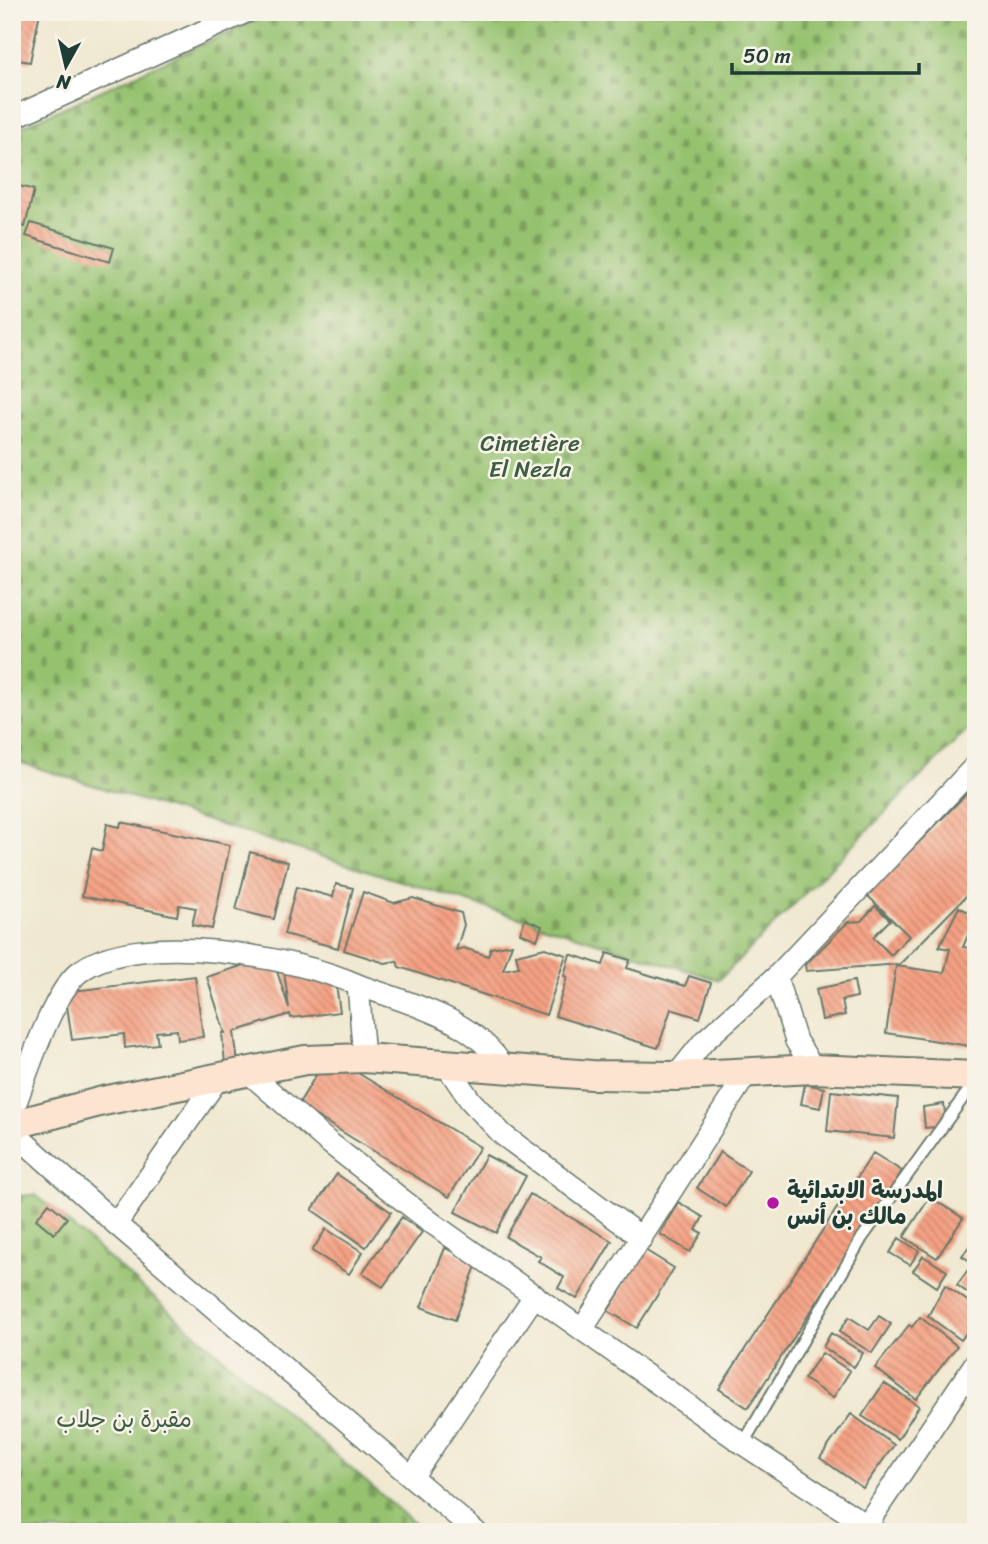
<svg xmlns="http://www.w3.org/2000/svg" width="988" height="1544" font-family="Sriracha,'Playpen Sans Arabic',sans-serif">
	<defs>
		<pattern id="cemetery-stones" width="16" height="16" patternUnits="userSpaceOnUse" patternTransform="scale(1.75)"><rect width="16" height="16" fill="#96c26f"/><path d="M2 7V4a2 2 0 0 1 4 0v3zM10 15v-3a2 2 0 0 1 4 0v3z" fill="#7a9f5c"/></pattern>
		<pattern id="building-back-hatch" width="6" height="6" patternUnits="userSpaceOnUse" patternTransform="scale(1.75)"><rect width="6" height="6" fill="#f5a183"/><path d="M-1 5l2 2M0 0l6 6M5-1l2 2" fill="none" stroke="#c6846c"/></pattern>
	</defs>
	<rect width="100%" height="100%" fill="#f7f3e8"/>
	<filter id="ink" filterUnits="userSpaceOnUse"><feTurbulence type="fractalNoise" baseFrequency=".0143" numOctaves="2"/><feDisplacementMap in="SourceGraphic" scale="14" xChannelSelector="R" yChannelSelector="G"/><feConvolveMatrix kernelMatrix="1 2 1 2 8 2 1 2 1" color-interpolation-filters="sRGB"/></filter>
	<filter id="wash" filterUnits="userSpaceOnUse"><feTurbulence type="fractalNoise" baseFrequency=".00686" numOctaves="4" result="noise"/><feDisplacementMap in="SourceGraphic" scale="28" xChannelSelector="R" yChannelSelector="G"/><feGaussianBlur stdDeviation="1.57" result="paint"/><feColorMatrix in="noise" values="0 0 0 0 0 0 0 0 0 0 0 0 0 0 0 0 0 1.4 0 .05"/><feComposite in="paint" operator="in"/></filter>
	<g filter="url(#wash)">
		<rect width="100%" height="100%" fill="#f0e8d0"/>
		<path fill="url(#cemetery-stones)" stroke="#5a8052" stroke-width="2" d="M274 12H976V721L719 980 12 760V131Z
			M36 1195 424 1532H12V1196Z"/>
		<g id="blocks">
			<path fill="url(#building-back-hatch)" d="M12 12H40L30 62 12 59Z
				M12 184 34 190 25 227 12 223Z
				M31 223 114 248 110 262 26 236Z
				M976 784V886L900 964 806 971 805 965 848 922 861 921 875 906 890 920 873 937 891 955 909 936 867 895Z
				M121 822 230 845 212 929 192 925 196 908 179 905 177 916 82 896 92 848 102 851 107 824 120 827Z
				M250 852 288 862 274 919 236 910Z
				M336 884 353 888 338 948 284 934 296 887 333 897Z
				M363 892 394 903 413 898 461 913 464 925 456 950 464 948 488 956 491 948 512 944 503 970 519 967 516 955 545 948 566 955 546 1015 399 967 397 961 385 963 344 950Z
				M959 907 976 916 963 947 976 949V1047L886 1033 896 966 944 973 950 949 939 947Z
				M525 919 542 926 537 940 520 933Z
				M607 953 630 960 627 968 685 986 689 976 711 983 700 1018 671 1009 658 1048 555 1016 567 977 564 976 570 954 603 965Z
				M272 956 289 1008 284 971 333 964 340 1012 291 1018 290 1014 234 1032 238 1063 225 1064 222 1033H225L207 977Z
				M195 976 203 1037 178 1040 177 1030 156 1032 158 1044 125 1048 124 1034 72 1040 65 992Z
				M854 981 857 997 842 1000 845 1015 822 1020 816 989Z
				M328 1055 480 1147 449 1197 298 1105Z
				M805 1084 824 1088 820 1108 801 1104Z
				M831 1091 898 1098 894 1138 827 1131Z
				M944 1104 946 1126 925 1128 923 1107Z
				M720 1152 749 1171 726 1207 697 1188Z
				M873 1153 902 1171 748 1408 719 1389Z
				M486 1155 526 1176 496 1233 455 1212Z
				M337 1174 391 1212 366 1247 312 1210Z
				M530 1194 612 1241 577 1299 558 1288 564 1277 538 1261 541 1257 506 1237Z
				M930 1197 963 1218 937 1258 904 1237Z
				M678 1202 703 1217 696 1230 702 1233 690 1252 660 1234Z
				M49 1203 67 1218 54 1234 36 1219Z
				M402 1217 422 1232 383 1287 362 1273Z
				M326 1229 363 1252 349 1274 312 1251Z
				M976 1237V1299L957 1285 973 1263 962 1256Z
				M899 1238 919 1251 910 1265 890 1253Z
				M445 1248 478 1261 455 1320 421 1307Z
				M645 1250 674 1268 637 1328 608 1311Z
				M923 1256 947 1271 937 1287 913 1271Z
				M945 1285 976 1307V1319L961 1340 928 1316Z
				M879 1316 891 1324 872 1353 839 1332 849 1317 869 1330Z
				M920 1317 957 1346 916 1399 875 1368 909 1325 912 1327Z
				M831 1333 863 1353 854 1367 823 1347Z
				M822 1353 850 1371 833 1398 804 1379Z
				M884 1383 919 1406 898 1439 862 1416Z
				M851 1414 894 1445 863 1488 820 1458Z"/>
		</g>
	</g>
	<g filter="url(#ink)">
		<use href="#blocks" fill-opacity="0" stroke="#68796b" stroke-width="2"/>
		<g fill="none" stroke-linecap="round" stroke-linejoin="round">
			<defs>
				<path id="lane" d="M743 1444 862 1238 976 1080"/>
				<path id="street" d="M12 118 246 12
					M776 977 796 1041 814 1069
					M358 985C410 1004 474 1018 504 1068
					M446 1065 470 1100 503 1135 642 1238
					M248 1072 327 1141 432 1223 743 1444 877 1532
					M676 1076 704 1041 776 977 976 765
					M12 1113C26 1077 51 996 78 973 134 927 297 957 358 985L364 1058
					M12 1131 116 1224 476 1532
					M116 1224 219 1077
					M583 1328 747 1073
					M412 1477 535 1295
					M867 1524 976 1362"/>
				<path id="secondary" d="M12 1125 103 1101 305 1060 364 1058 592 1075 676 1076 814 1069 976 1076"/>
			</defs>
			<use href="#lane" stroke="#68796b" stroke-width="14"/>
			<use href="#street" stroke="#68796b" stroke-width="24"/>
			<use href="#secondary" stroke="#68796b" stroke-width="32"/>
			<use href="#lane" stroke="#fff" stroke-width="10"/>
			<use href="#street" stroke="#fff" stroke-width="21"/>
			<use href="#secondary" stroke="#fde4d1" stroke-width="28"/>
		</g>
	</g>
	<circle fill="#b5179e" stroke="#f7f3e8" stroke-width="2.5" cx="773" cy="1203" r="7"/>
	<g text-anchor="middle" stroke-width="5" stroke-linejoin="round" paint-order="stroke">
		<g font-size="23" fill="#3d5e43" stroke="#f7f3e8">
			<text x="530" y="451">Cimetière<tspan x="530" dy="26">El Nezla</tspan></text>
			<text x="124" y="1427">مقبرة بن جلاب</text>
		</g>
		<g font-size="23" font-weight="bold" fill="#1f3d34" stroke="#f7f3e8" text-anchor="start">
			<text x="787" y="1198">المدرسة الابتدائية<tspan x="787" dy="26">مالك بن أنس</tspan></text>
		</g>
	</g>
	<rect width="988" height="1544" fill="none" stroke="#f7f3e8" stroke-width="42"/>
	<g transform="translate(66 66) rotate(188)" stroke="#f7f3e8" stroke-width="5" paint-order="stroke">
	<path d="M0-5L12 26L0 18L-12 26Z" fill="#1f3d34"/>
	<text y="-10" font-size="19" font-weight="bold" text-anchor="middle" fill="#1f3d34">N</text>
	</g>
	<path d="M732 63v10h187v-10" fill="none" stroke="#1f3d34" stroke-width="3.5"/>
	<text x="743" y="63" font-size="21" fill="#1f3d34" stroke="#f7f3e8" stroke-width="5" paint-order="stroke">50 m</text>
</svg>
